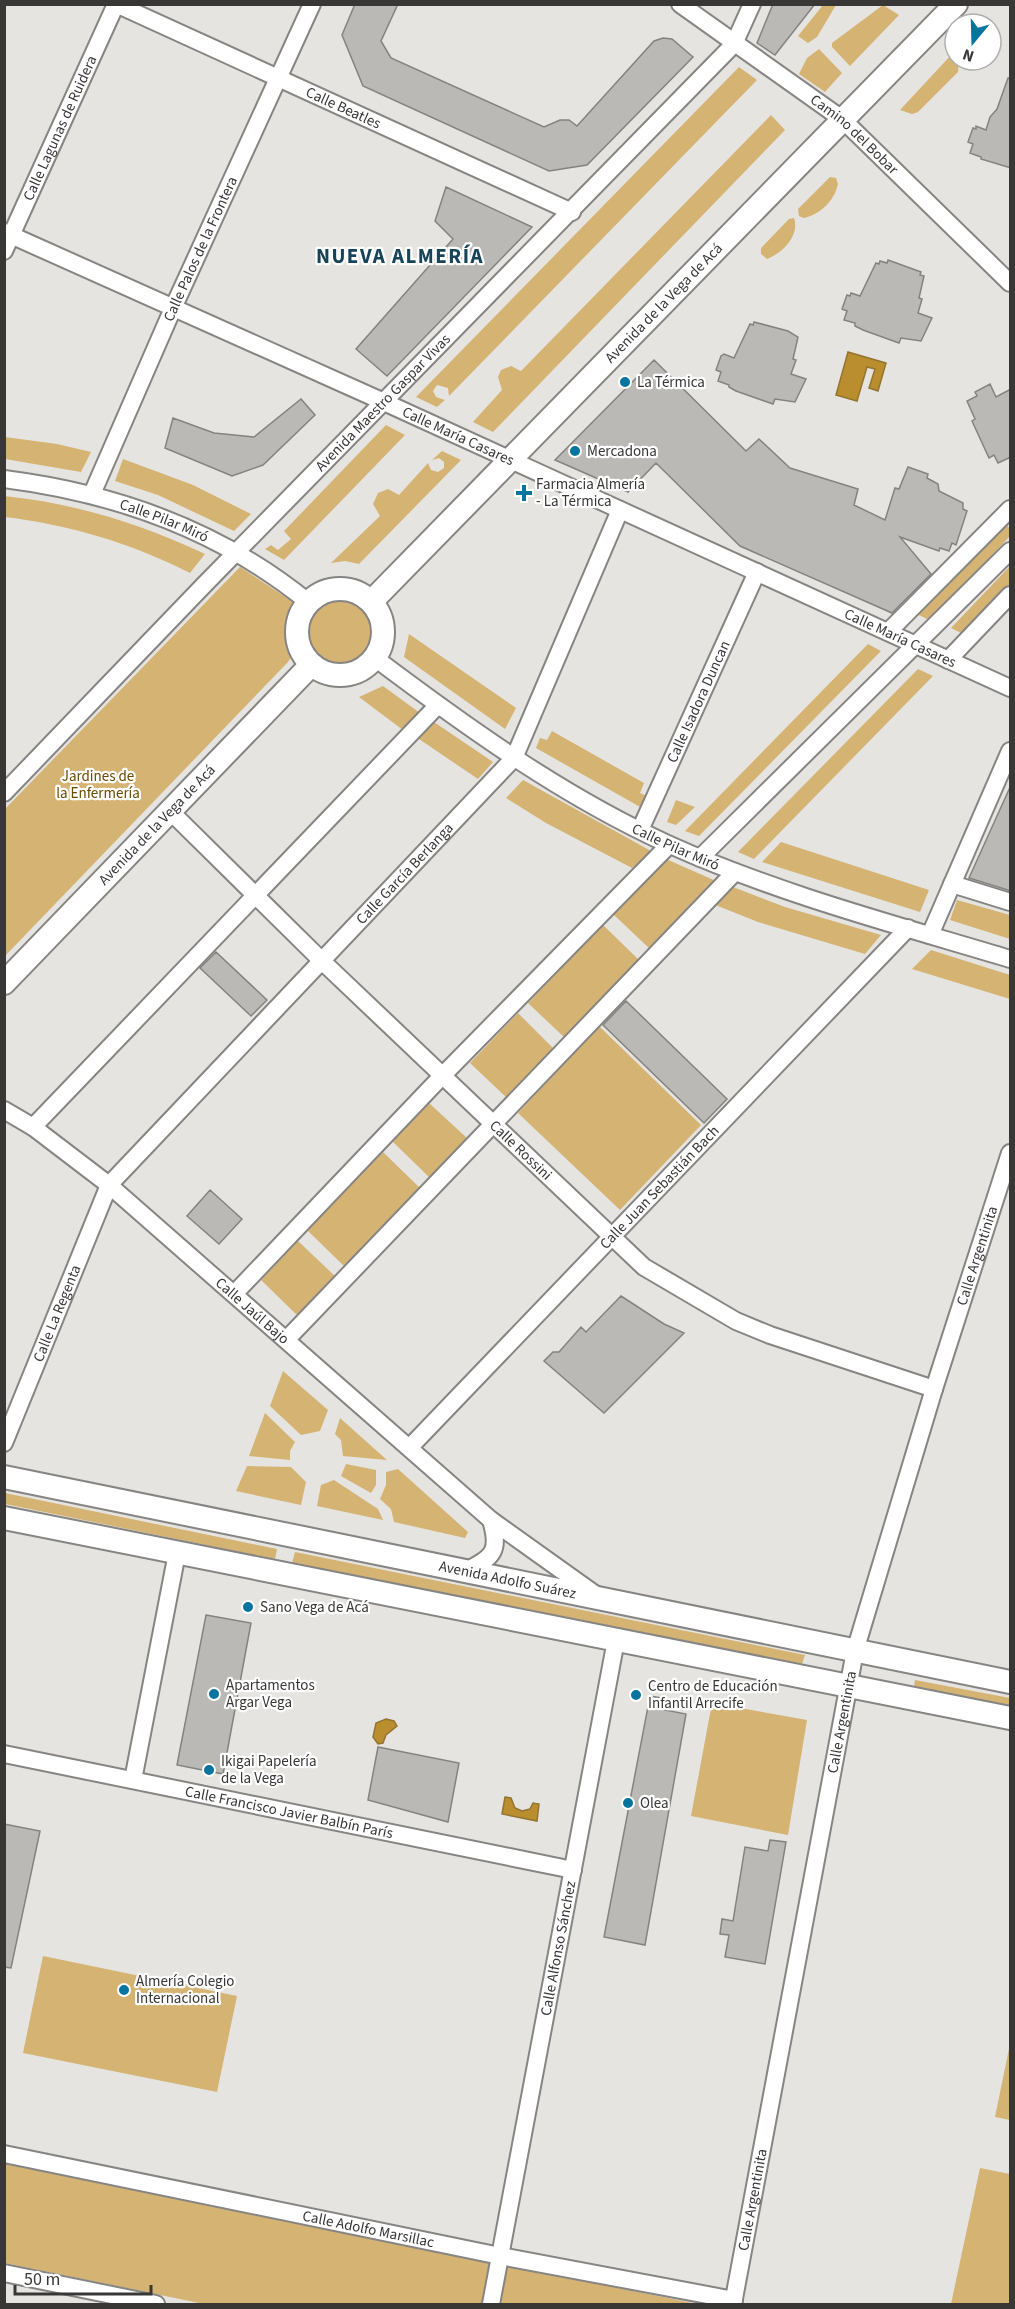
<svg xmlns="http://www.w3.org/2000/svg" width="1015" height="2309" font-family="'Source Sans 3',sans-serif">
	<rect width="100%" height="100%" fill="#e6e4e1"/>
	<path fill="#d4b373" d="M823 5H836L817 37 808 43 798 36Z
		M883 5 899 15 850 66 832 47V43Z
		M819 49 842 73 825 92 799 74 807 58Z
		M952 54 955 60 959 61 958 72 918 112 912 114 900 110Z
		M739 67 757 80 449 396 448 388 437 385 433 391 436 397 445 400 437 407 416 397Z
		M771 115 785 130 493 432 473 422 502 390 498 377 501 370 511 366 521 371Z
		M830 177 836 178 838 184C834 202 820 214 804 218L799 216 798 209Z
		M794 218C800 235 783 253 767 259L761 254V248L789 219Z
		M386 425 405 435 284 560 265 549 271 545 278 550 291 539 284 531Z
		M5 437 57 444 91 452 81 472 5 459Z
		M442 451 461 460 359 564 345 561 331 563 380 516 373 504 378 493 388 489 399 495 428 463 431 470 438 472 444 468V462L439 458 432 460Z
		M123 459 193 485 251 514 234 531 158 495 115 481Z
		M4 496C75 503 141 524 205 554L190 573C131 543 70 525 5 517Z
		M1005 523 1010 529V536L931 621 915 613Z
		M1010 566V585L963 634 951 628Z
		M240 567 293 602 288 627 292 656 288 662 5 956V809Z
		M308 631a33 33 0 1 1 66 0a33 33 0 1 1-66 0Z
		M409 634 516 708 505 729 404 657Z
		M868 644 881 651 699 836 685 831Z
		M918 669 933 676 754 859 738 852Z
		M383 686 420 713 403 730 359 697Z
		M431 720 493 762 478 779 416 737Z
		M552 731 644 783 640 793 647 796 642 808 536 748 540 738 547 740Z
		M523 780 651 851 632 868 546 823 506 798Z
		M676 800 695 807 676 825 667 822Z
		M781 842 929 890 920 912 762 862Z
		M666 859 716 881 650 949 613 914Z
		M733 887 785 907 881 935 865 954 758 922 713 904Z
		M957 900 1010 915V939L950 920Z
		M603 925 640 961 565 1038 528 1003Z
		M931 950 1010 975V999L912 969Z
		M518 1013 554 1049 507 1098 470 1063Z
		M599 1026 701 1125 620 1210 518 1113Z
		M429 1103 468 1139 430 1178 392 1141Z
		M383 1152 421 1189 345 1267 307 1230Z
		M298 1241 337 1278 299 1317 261 1280Z
		M283 1371 328 1410 320 1431 301 1435 270 1406Z
		M265 1413 295 1442 290 1451V1460L249 1456Z
		M340 1418 387 1460 343 1456 341 1440 335 1434Z
		M346 1464 376 1470V1485L371 1493 341 1476Z
		M247 1466 291 1467 306 1482 301 1505 236 1491Z
		M398 1469 468 1532 465 1538 394 1522 391 1509 380 1499 386 1485V1472Z
		M334 1480 378 1509 383 1520 317 1506 321 1485Z
		M5 1493 277 1549 275 1559 5 1504Z
		M295 1552 805 1655 802 1664 292 1563Z
		M915 1680 1010 1698V1711L913 1692Z
		M712 1703 807 1720 788 1835 691 1816Z
		M43 1956 237 1996 217 2092 23 2053Z
		M1010 2044V2120L995 2117Z
		M5 2162 697 2304H204L5 2263Z
		M980 2168 1010 2174V2304H951Z"/>
	<path fill="#ba8e2e" stroke="#937430" stroke-width="1.5" d="M848 352 886 363 878 391 869 388 875 369 867 367 857 401 836 395Z
		M386 1719 394 1721 397 1726 386 1735 383 1743 378 1744 373 1737 376 1723Z
		M505 1797 511 1798 515 1808 522 1811 530 1809 533 1803 539 1804 537 1821 502 1814Z"/>
	<path fill="#bab9b6" stroke="#848380" stroke-width="1.5" d="M355 4H398L381 41 391 58 544 127 560 120H569L577 126 654 41 663 38 672 39 693 57 587 165 549 171 363 86 342 35Z
		M773 4H815L775 55 757 43Z
		M1008 78H1011V168L981 159V157L970 153 973 144 968 142 973 128 976 129V126L986 130 990 117 997 109Z
		M446 187 532 227 387 376 356 349 453 239 435 221Z
		M888 260 921 272 920 275 924 276 919 298 922 299 918 313 932 318 921 341 901 338 899 343 863 330 855 326V323L844 320 847 311 842 309 847 295 850 296 851 293 860 296 876 263 879 264 880 261 887 263Z
		M754 322 788 331 798 337 793 359 796 360 791 374 806 379 795 402 775 399 773 404 736 391 729 387V385L718 381 721 372 716 370 721 356 724 354 734 358 750 324 753 325Z
		M654 360 746 451 759 439 790 468 858 489 854 505 885 520 895 488 899 489 908 467 928 474 927 478 938 484 939 491 963 503V509L967 511 956 545 952 543 949 551 940 548 939 551 900 537 931 574 892 613 740 546 656 463 628 492 555 460Z
		M990 384 996 397 1011 389V457L998 463 994 455 989 458 972 421 975 419 967 401 977 396 975 392Z
		M301 399 315 415 263 465 232 476 165 448 173 418 214 433 254 437Z
		M1011 785V891L969 878Z
		M216 952 267 1000 251 1016 200 968Z
		M626 1001 727 1099 704 1123 603 1025Z
		M210 1190 242 1219 219 1244 187 1216Z
		M621 1296 664 1324 684 1333 604 1413 544 1361 553 1352H559L581 1327 586 1332Z
		M206 1615 251 1623 223 1774 177 1765Z
		M650 1696 668 1699 665 1710 686 1714 645 1945 604 1937Z
		M378 1747 459 1763 448 1822 368 1800Z
		M4 1824 40 1831 11 1968 4 1967Z
		M770 1840 786 1842 765 1964 725 1957 729 1935 720 1934 722 1919 733 1921 745 1847 768 1851Z"/>
	<g fill="none" stroke-linecap="round" stroke-linejoin="round">
		<defs>
			<g id="street">
				<path id="s1" d="M116 4 572 212"/>
				<path id="s2" d="M680 4 842 119 1010 283"/>
				<path id="s3" d="M4 232 384 402 1010 688"/>
				<path id="s4" d="M4 251 116 4"/>
				<path id="s5" d="M4 479C115 493 221 531 308 602"/>
				<path id="s6" d="M92 494 174 306 312 4"/>
				<path d="M888 632 1010 509"/>
				<path id="s7" d="M375 658C468 728 564 797 670 845 779 894 897 925 1010 959"/>
				<path d="M948 660 1010 595"/>
				<path id="s8" d="M4 793 204 585 734 44 752 4"/>
				<path id="s9" d="M170 811 323 962 644 1267 736 1321 770 1335 934 1389"/>
				<path id="s10" d="M640 830 757 572"/>
				<path d="M700 858 1010 551"/>
				<path d="M952 884 1010 902"/>
				<path d="M930 935 1010 751"/>
				<path id="s11" d="M4 1110 33 1127 109 1185 491 1520 596 1595"/>
				<path d="M33 1127 438 705"/>
				<path d="M234 1294 442 1076 669 845"/>
				<path d="M287 1339 735 872"/>
				<path id="s12" d="M4 1443 109 1185 514 758 620 510"/>
				<path id="s13" d="M410 1447 908 928"/>
				<path d="M466 1571C494 1557 500 1551 491 1520"/>
				<path id="s14" d="M4 1754 573 1870"/>
				<path d="M133 1780 177 1553"/>
				<path id="s15" d="M4 2154 500 2256 734 2300"/>
				<path d="M4 2273 156 2304"/>
				<path id="s16" d="M491 2304 616 1640"/>
				<path id="s17" d="M733 2304 855 1651 934 1389 1010 1153"/>
			</g>
			<g id="secondary">
				<circle cx="340" cy="632" r="43"/>
				<path id="s18" d="M372 601 956 4"/>
				<path id="s19" d="M4 983 311 665"/>
				<path id="s20" d="M4 1477 1010 1682"/>
				<path d="M4 1518 1010 1718"/>
			</g>
		</defs>
		<use href="#street" stroke="#878583" stroke-width="20"/>
		<use href="#secondary" stroke="#878583" stroke-width="26"/>
		<use href="#street" stroke="#fff" stroke-width="16"/>
		<use href="#secondary" stroke="#fff" stroke-width="22"/>
	</g>
	<g fill="#05749f" stroke="#fff" stroke-width="2">
		<circle cx="625" cy="382" r="6"/>
		<circle cx="575" cy="451" r="6"/>
		<path d="M521 484h6v6h6v6h-6v6h-6v-6h-6v-6h6z"/>
		<circle cx="248" cy="1607" r="6"/>
		<circle cx="214" cy="1694" r="6"/>
		<circle cx="636" cy="1695" r="6"/>
		<circle cx="209" cy="1770" r="6"/>
		<circle cx="628" cy="1803" r="6"/>
		<circle cx="124" cy="1990" r="6"/>
	</g>
	<g text-anchor="middle" stroke-width="4.5" stroke-linejoin="round" paint-order="stroke">
		<g font-size="15" fill="#383736" stroke="#fff">
			<text dy="5" stroke="none"><textPath href="#s1" startOffset="250">Calle Beatles</textPath></text>
			<text dy="5" stroke="none"><textPath href="#s4" startOffset="135">Calle Lagunas de Ruidera</textPath></text>
			<text dy="5" stroke="none"><textPath href="#s2" startOffset="218">Camino del Bobar</textPath></text>
			<text dy="5" stroke="none"><textPath href="#s6" startOffset="268">Calle Palos de la Frontera</textPath></text>
			<text dy="5" stroke="none"><textPath href="#s18" startOffset="417">Avenida de la Vega de Acá</textPath></text>
			<text dy="5" stroke="none"><textPath href="#s8" startOffset="544">Avenida Maestro Gaspar Vivas</textPath></text>
			<text dy="5" stroke="none"><textPath href="#s3" startOffset="498">Calle María Casares</textPath></text>
			<text dy="5" stroke="none"><textPath href="#s5" startOffset="166">Calle Pilar Miró</textPath></text>
			<text dy="5" stroke="none"><textPath href="#s3" startOffset="984">Calle María Casares</textPath></text>
			<text dy="5" stroke="none"><textPath href="#s10" startOffset="141">Calle Isadora Duncan</textPath></text>
			<text dy="5" stroke="none"><textPath href="#s19" startOffset="220">Avenida de la Vega de Acá</textPath></text>
			<text dy="5" stroke="none"><textPath href="#s7" startOffset="356">Calle Pilar Miró</textPath></text>
			<text dy="5" stroke="none"><textPath href="#s12" startOffset="708">Calle García Berlanga</textPath></text>
			<text dy="5" stroke="none"><textPath href="#s9" startOffset="488">Calle Rossini</textPath></text>
			<text dy="5" stroke="none"><textPath href="#s13" startOffset="360">Calle Juan Sebastián Bach</textPath></text>
			<text dy="5" stroke="none"><textPath href="#s17" startOffset="1078">Calle Argentinita</textPath></text>
			<text dy="5" stroke="none"><textPath href="#s11" startOffset="320">Calle Jaúl Bajo</textPath></text>
			<text dy="5" stroke="none"><textPath href="#s12" startOffset="140">Calle La Regenta</textPath></text>
			<text dy="5" stroke="none"><textPath href="#s20" startOffset="514">Avenida Adolfo Suárez</textPath></text>
			<text dy="5" stroke="none"><textPath href="#s17" startOffset="592">Calle Argentinita</textPath></text>
			<text dy="5" stroke="none"><textPath href="#s14" startOffset="291">Calle Francisco Javier Balbín París</textPath></text>
			<text dy="5" stroke="none"><textPath href="#s16" startOffset="362">Calle Alfonso Sánchez</textPath></text>
			<text dy="5" stroke="none"><textPath href="#s17" startOffset="106">Calle Argentinita</textPath></text>
			<text dy="5" stroke="none"><textPath href="#s15" startOffset="372">Calle Adolfo Marsillac</textPath></text>
		</g>
		<g font-size="15" fill="#383736" stroke="#fff" text-anchor="start">
			<text x="637" y="387">La Térmica</text>
			<text x="587" y="456">Mercadona</text>
			<text x="536" y="489">Farmacia Almería<tspan x="536" dy="17">- La Térmica</tspan></text>
			<text x="260" y="1612">Sano Vega de Acá</text>
			<text x="226" y="1690">Apartamentos<tspan x="226" dy="17">Argar Vega</tspan></text>
			<text x="648" y="1691">Centro de Educación<tspan x="648" dy="17">Infantil Arrecife</tspan></text>
			<text x="221" y="1766">Ikigai Papelería<tspan x="221" dy="17">de la Vega</tspan></text>
			<text x="640" y="1808">Olea</text>
			<text x="136" y="1986">Almería Colegio<tspan x="136" dy="17">Internacional</tspan></text>
		</g>
		<g font-size="15" fill="#694b00" stroke="#fff">
			<text x="98" y="781">Jardines de<tspan x="98" dy="17">la Enfermería</tspan></text>
		</g>
		<g font-size="21" font-weight="bold" letter-spacing="1.5" fill="#184459" stroke="#fff">
			<text x="400" y="263">NUEVA ALMERÍA</text>
		</g>
	</g>
	<rect width="1015" height="2309" fill="none" stroke="#383736" stroke-width="12"/>
	<g transform="translate(973 42) rotate(199)"><circle r="28" fill="#ffffff" stroke="#afafaf" stroke-width="1.5"/>
	<path d="M0-4.5L10 22L0 15L-10 22Z" fill="#05749f"/>
	<text y="-9" font-size="16" font-weight="bold" text-anchor="middle" fill="#383736">N</text>
	</g>
	<path d="M15 2285v9h136v-9" fill="none" stroke="#383736" stroke-width="3"/>
	<text x="24" y="2285" font-size="18" fill="#383736" stroke="#ffffff" stroke-width="4.5" paint-order="stroke">50 m</text>
</svg>
